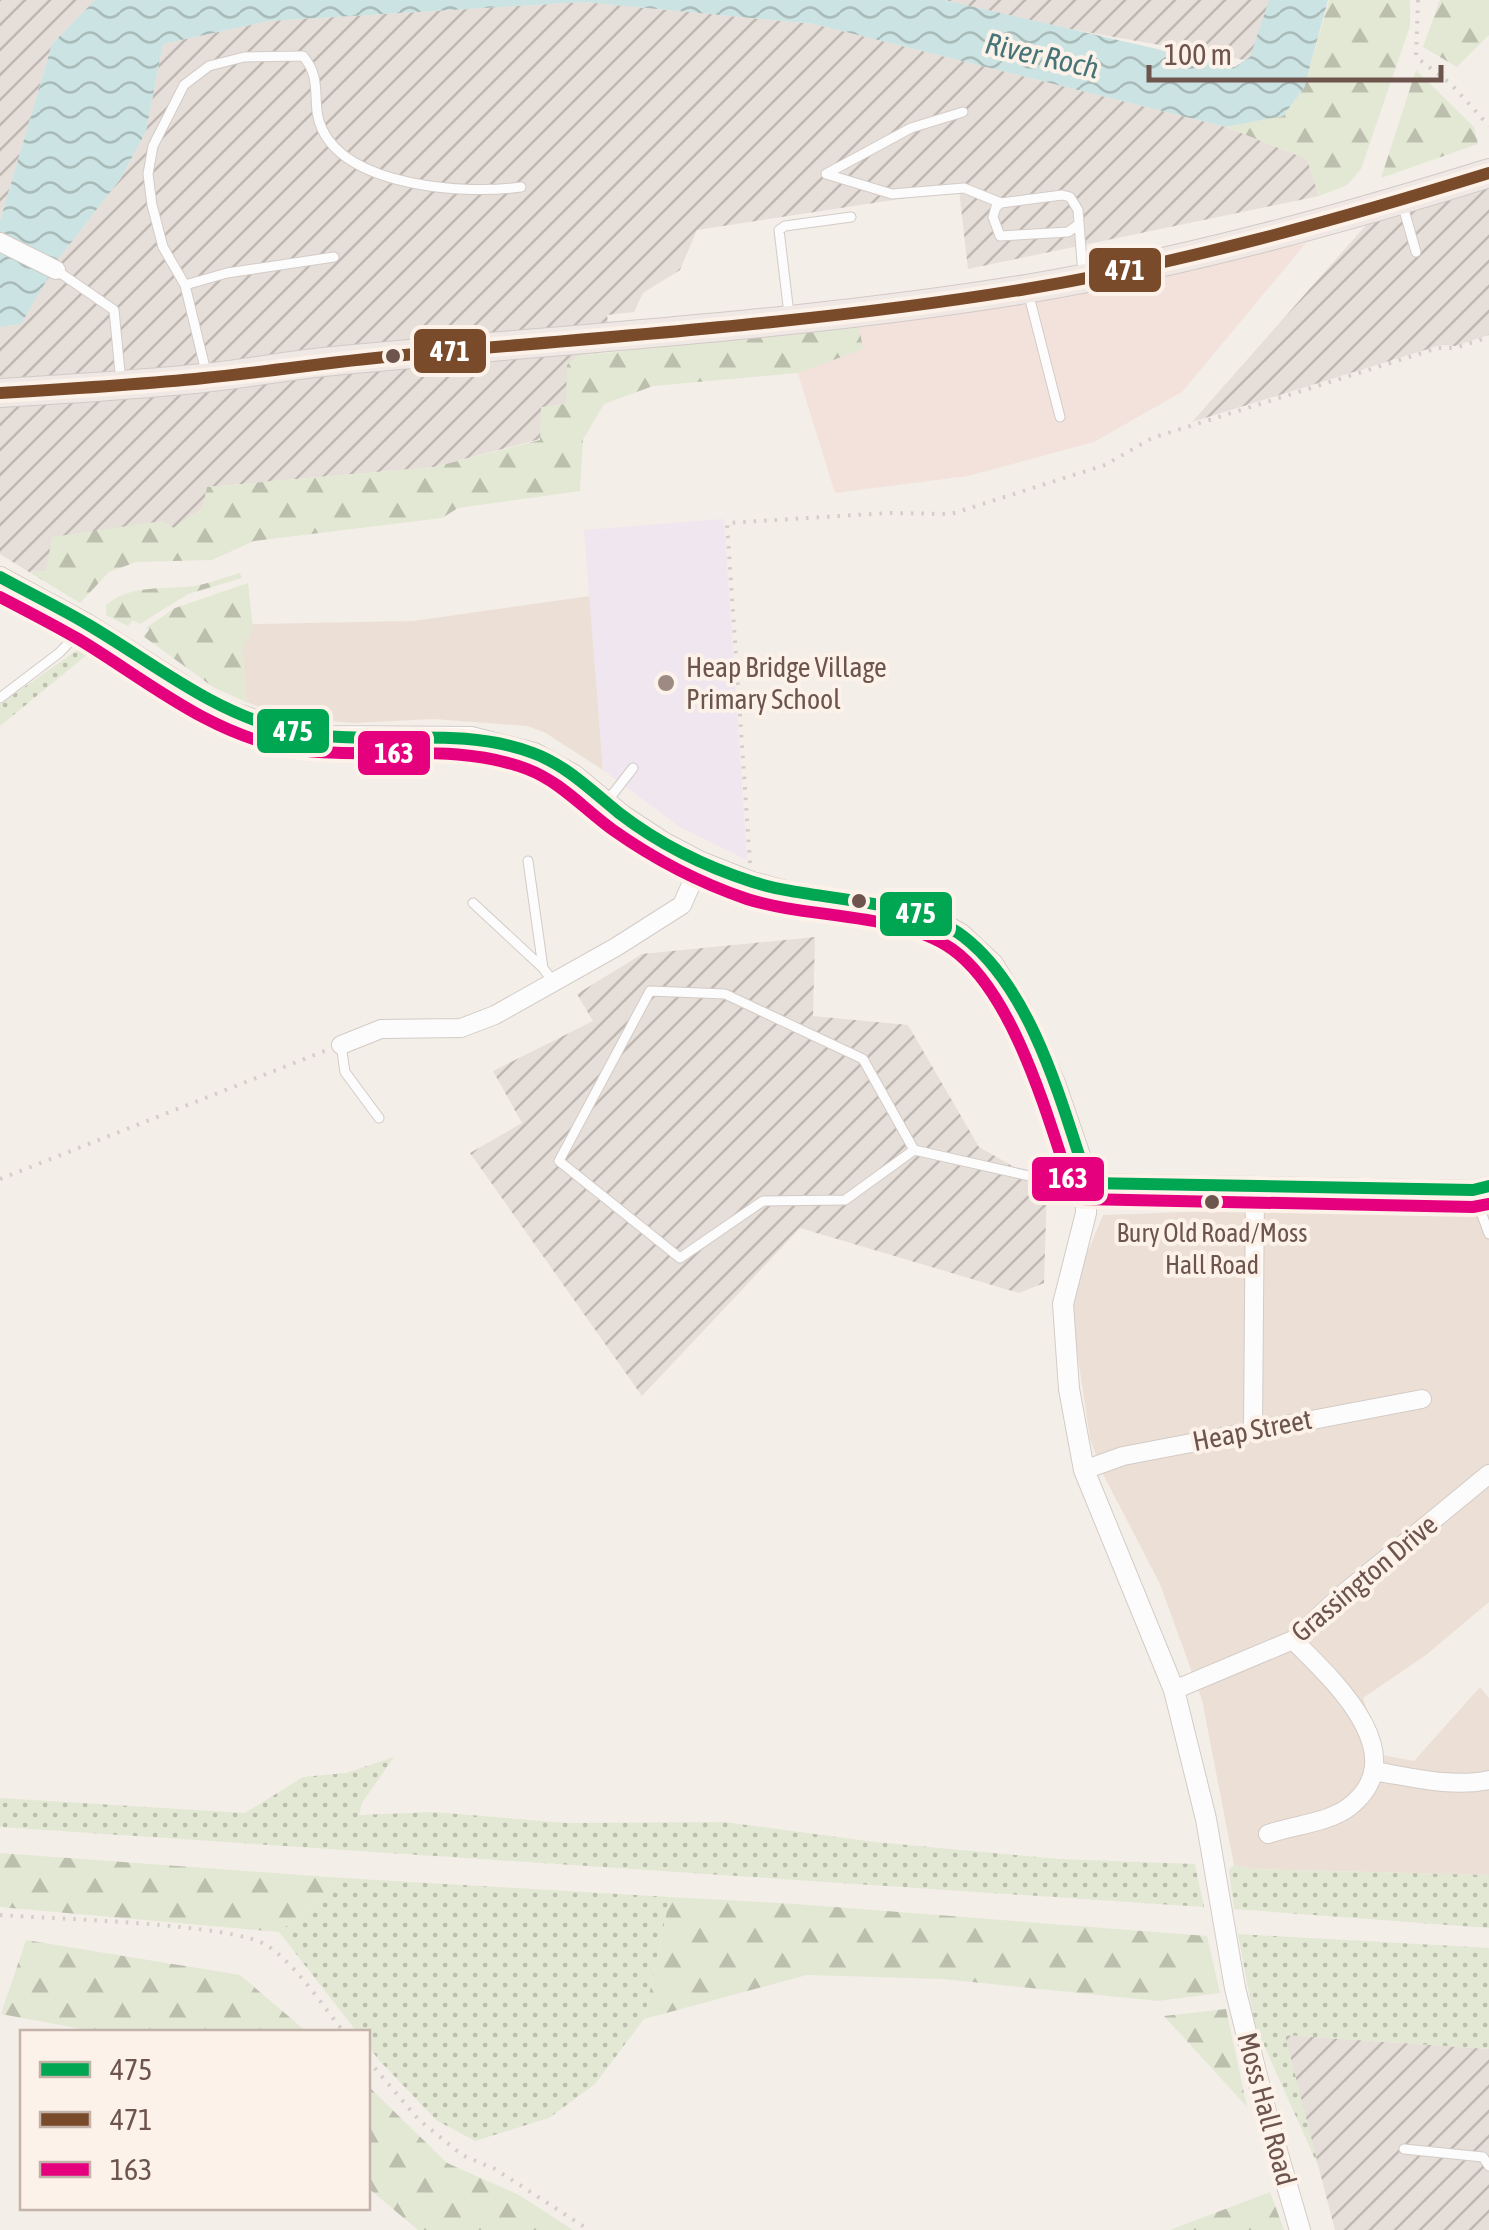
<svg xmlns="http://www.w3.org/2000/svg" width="1489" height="2230" font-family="'Asap Condensed',sans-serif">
	<defs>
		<pattern id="industrial-furrows" width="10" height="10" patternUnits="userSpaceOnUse" patternTransform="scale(2.5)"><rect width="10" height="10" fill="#e6ded9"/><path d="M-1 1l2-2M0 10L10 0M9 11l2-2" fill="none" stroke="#bfb7b2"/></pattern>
		<pattern id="grass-dots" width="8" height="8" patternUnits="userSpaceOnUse" patternTransform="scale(2.5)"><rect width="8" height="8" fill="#e3e8d4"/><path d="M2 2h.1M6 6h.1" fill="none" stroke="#bcbfae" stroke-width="1.8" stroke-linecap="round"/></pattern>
		<pattern id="forest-firs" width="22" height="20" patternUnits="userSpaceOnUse" patternTransform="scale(2.5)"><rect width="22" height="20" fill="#e3e8d4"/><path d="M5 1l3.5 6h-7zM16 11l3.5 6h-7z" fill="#bcbfae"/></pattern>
		<pattern id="water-waves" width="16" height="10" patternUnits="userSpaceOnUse" patternTransform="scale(2.5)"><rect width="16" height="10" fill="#cbe3e2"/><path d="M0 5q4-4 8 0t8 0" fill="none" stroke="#a9bbb9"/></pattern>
	</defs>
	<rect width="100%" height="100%" fill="#f4eee8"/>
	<path fill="#ece0d6" d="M590 596 603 770 544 732 527 726 434 719 353 723 316 720 286 716 246 702 242 649 252 624 413 621Z
		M1489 1197V1602L1426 1655 1363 1698 1382 1755 1414 1761 1480 1687 1489 1698V1875L1252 1869 1234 1865 1202 1700 1160 1584 1103 1474 1090 1439 1069 1297 1103 1215 1389 1205Z"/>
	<path fill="#f3e2dc" d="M1306 243 1182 392 1094 442 968 476 835 493 786 335 1069 297Z"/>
	<path fill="url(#industrial-furrows)" d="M0 0H95L52 44 0 221Z
		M944 0H1271L1256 62 1069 29Z
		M584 2 814 24 1226 127 1307 159 1319 196 968 269 959 190 697 230 680 270 643 293 634 312 607 315 612 351 577 356 566 404 540 439 434 467 207 487 203 508 174 528 46 571 29 572 0 554V327L21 324 56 262 121 178 146 131 163 44 269 21Z
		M1489 187V335L1455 346 1441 345 1192 422 1367 224Z
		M815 937 813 1016 908 1025 979 1147 1047 1186 1044 1283 1019 1293 800 1228 642 1396 470 1153 522 1123 493 1071 593 1021 577 994 642 954Z
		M1284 2035 1489 2049V2230H1335Z"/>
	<path fill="#efe6ef" d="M724 519 747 860 680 827 603 770 584 530Z"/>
	<path fill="url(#grass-dots)" d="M86 644 94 649 0 726V704Z
		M394 1757 362 1803 359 1815 433 1812 566 1823 724 1822 875 1842 1059 1859 1195 1864 1204 1907 0 1827V1798L245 1813 303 1777 346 1773Z
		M1234 1865 1252 1869 1489 1875V1928L1234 1909 1229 1870Z
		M343 1878 670 1897 644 2019 595 2084 549 2118 475 2141 436 2120 379 2060 368 2046V2032H357L279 1932Z
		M1238 1934 1489 1948V2049L1285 2035 1319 2168 1255 2025Z"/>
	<path fill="url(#forest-firs)" d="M1329 0H1410V26L1361 169 1347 185 1319 196 1307 159 1226 127 1283 116 1304 88Z
		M1440 0H1489V35L1457 67 1423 47Z
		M1416 70 1474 127 1478 144 1381 178Z
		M859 326 863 349 798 373 653 386 604 404 583 439 580 491 458 508 442 518 254 541 212 560 136 562 109 572 80 603 29 572 46 571 52 537 162 521 174 528 203 508 207 487 434 467 540 440 541 407 566 404 567 365 577 356Z
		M240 573 242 578 188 594 140 624 133 620 128 626 106 615V605C131 584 163 590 193 586 209 584 225 577 240 573Z
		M248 583 253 628 242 649 246 702 213 687 143 636 149 630 146 628 175 608Z
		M0 1853 343 1878 279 1932 0 1907Z
		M670 1897 796 1904 1207 1936 1220 1993 1158 2001 943 1979 807 1975 644 2019Z
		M26 1940 240 1975 307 2032H98L1 2014Z
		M1226 2009 1247 2107 1164 2016Z
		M368 2086 447 2163 519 2195 573 2230H418L368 2188Z
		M1270 2192 1284 2230H1170Z"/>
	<path fill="url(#water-waves)" d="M95 0H944L1235 67 1250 57 1269 0H1328L1304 88 1283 116 1226 127 814 24 584 2 269 21 163 44 146 131 121 178 56 262 0 235V221L52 44Z
		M0 245 52 271 21 324 0 327Z"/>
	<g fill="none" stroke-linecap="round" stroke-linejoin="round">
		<defs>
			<path id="service" d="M963 112 911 128 826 174 892 194 964 188 1001 203 1062 195 1070 197 1078 210 1083 275
				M1001 203 996 207 993 217 1000 236 1068 232 1078 225
				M1402 203 1416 252
				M56 270 114 310 121 383
				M185 285 227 273 334 257
				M1028 292 1060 417
				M789 314 779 230 785 226 851 217
				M207 376 185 285 163 247 152 205 148 174 153 146 184 85 209 66 244 57 303 56C324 80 310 104 322 129 349 187 466 195 521 187
				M0 698 59 653 85 626
				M608 800 633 768
				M528 861 543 968 554 983
				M473 903 543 968
				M341 1045 345 1072 379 1118
				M914 1150 845 1200 763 1201 680 1258 559 1161 650 991 725 994 863 1059 914 1150 1047 1180 1084 1174
				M1473 1190 1489 1234
				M1404 2149 1483 2157 1489 2166"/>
			<path id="minor" d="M0 242 56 270
				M341 1045 381 1029 461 1028 495 1015 616 947 682 905 701 862
				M1088 1183 1473 1190 1489 1186
				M1253 1429 1255 1186
				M1084 1470 1123 1456 1422 1399
				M1174 1690 1293 1640 1342 1595 1489 1474
				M1373 1771C1411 1777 1451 1788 1489 1780
				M1268 1834C1293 1825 1328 1823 1349 1807 1417 1755 1330 1677 1293 1640"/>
			<path id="tertiary" d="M0 577 87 624 209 702 237 714 287 730 330 736 471 737 534 753 574 775 622 815 663 842 701 862 752 882 793 893 910 911 930 917 961 934 993 964 1020 1007 1055 1083 1086 1173V1213L1063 1304 1069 1389 1084 1470 1174 1690 1206 1819 1235 1988 1268 2120 1300 2230"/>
			<path id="trunk" d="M0 393C68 389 136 385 204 378 244 374 284 366 324 362 559 339 793 327 1026 289 1182 263 1338 220 1489 173"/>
		</defs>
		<use href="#service" stroke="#d3cbc6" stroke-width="11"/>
		<use href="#minor" stroke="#d3cbc6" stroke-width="20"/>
		<use href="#tertiary" stroke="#d3cbc6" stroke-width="22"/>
		<use href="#trunk" stroke="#d3c9c6" stroke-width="30"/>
		<path stroke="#d5cdca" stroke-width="4" stroke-dasharray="2.5 8" stroke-linecap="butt" d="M1418 0 1416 57 1451 84 1489 126
			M750 863 727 523 888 513 951 514 1105 465 1152 438 1438 348H1455L1489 337
			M0 1179 327 1050
			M0 1915C50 1919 235 1923 268 1946 298 1967 321 2004 344 2032
			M368 2060 418 2119 462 2155 495 2169 589 2230"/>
		<use href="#service" stroke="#fdfcfc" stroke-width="9"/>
		<use href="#minor" stroke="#fdfcfc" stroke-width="18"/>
		<use href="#tertiary" stroke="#fdfcfc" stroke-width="20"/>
		<use href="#trunk" stroke="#efe8e4" stroke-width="28"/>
		<defs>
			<path id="bus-1" d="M0 577C29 593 58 607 87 624 152 662 210 711 286 730 367 749 453 723 533 753 566 765 592 791 619 813 658 843 706 867 753 882 815 902 913 897 964 937 1033 991 1061 1102 1088 1183
				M1088 1183 1473 1190 1489 1186"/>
			<path id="bus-2" d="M0 393C68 389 136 385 204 378 275 371 344 360 415 354 619 336 824 322 1026 289 1183 263 1337 220 1489 173"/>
			<path id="bus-3" d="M0 597C27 611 54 625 80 640 146 680 208 733 287 748 366 762 450 740 527 769 561 782 584 809 613 830 654 859 700 883 747 899 810 919 898 912 952 949 1015 994 1048 1119 1072 1190L1081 1199 1473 1207 1489 1204"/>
		</defs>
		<use href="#bus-1" stroke="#fcf2e9" stroke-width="20"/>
		<use href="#bus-2" stroke="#fcf2e9" stroke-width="20"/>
		<use href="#bus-3" stroke="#fcf2e9" stroke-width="20"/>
		<use href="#bus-1" stroke="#00a651" stroke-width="12"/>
		<use href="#bus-2" stroke="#7a4b2a" stroke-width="12"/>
		<use href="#bus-3" stroke="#e5007d" stroke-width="12"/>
	</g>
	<g fill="#6d544c" stroke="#fcf2e9" stroke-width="4">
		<circle cx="393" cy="356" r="9"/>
		<circle cx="859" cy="901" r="9"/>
		<circle cx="1212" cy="1202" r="9"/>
	</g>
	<circle fill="#9c8a83" stroke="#fcf2e9" stroke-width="4" cx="666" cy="683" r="10"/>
	<g text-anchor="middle" stroke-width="8" stroke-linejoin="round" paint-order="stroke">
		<g font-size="26" fill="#6d544c" stroke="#fcf2e9">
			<text x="1212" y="1242">Bury Old Road/Moss<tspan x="1212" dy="32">Hall Road</tspan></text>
		</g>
		<g font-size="28" fill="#6d544c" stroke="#fcf2e9" text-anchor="start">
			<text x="686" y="677">Heap Bridge Village<tspan x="686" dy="32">Primary School</tspan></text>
		</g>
		<g font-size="28" fill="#6d544c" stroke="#fcf2e9">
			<text transform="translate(1252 1430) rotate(-11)" y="10">Heap Street</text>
			<text transform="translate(1364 1578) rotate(-40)" y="10">Grassington Drive</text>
			<text transform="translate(1267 2109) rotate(75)" y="10">Moss Hall Road</text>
		</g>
		<g font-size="30" font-style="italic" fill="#467578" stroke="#fcf2e9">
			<text transform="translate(1042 56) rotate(13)" y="10">River Roch</text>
		</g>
	</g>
	<g stroke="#fcf2e9" stroke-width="4">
		<rect x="1087" y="246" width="76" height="48" rx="10" fill="#7a4b2a"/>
		<rect x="412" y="327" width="76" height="48" rx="10" fill="#7a4b2a"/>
		<rect x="255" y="707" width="76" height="48" rx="10" fill="#00a651"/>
		<rect x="356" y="729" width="76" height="48" rx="10" fill="#e5007d"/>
		<rect x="878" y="890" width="76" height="48" rx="10" fill="#00a651"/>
		<rect x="1030" y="1155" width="76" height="48" rx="10" fill="#e5007d"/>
	</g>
	<g font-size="28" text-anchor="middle" font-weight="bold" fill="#fff">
		<text x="1125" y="280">471</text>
		<text x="450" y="361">471</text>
		<text x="293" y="741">475</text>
		<text x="394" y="763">163</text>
		<text x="916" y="923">475</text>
		<text x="1068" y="1188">163</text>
	</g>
	<rect x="20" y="2030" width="350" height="180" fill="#fcf2e9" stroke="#c3b3aa" stroke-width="2.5"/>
	<rect x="40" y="2062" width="50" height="15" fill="#00a651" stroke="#c3b3aa" stroke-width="2.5"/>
	<text x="110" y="2080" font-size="30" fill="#6d544c">475</text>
	<rect x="40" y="2112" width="50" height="15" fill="#7a4b2a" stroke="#c3b3aa" stroke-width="2.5"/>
	<text x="110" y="2130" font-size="30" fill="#6d544c">471</text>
	<rect x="40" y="2162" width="50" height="15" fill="#e5007d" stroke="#c3b3aa" stroke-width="2.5"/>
	<text x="110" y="2180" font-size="30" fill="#6d544c">163</text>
	<path d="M1149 65v15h292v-15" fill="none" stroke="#6d544c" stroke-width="5"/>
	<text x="1164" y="65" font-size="30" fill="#6d544c" stroke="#fcf2e9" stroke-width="8" paint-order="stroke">100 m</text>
</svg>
